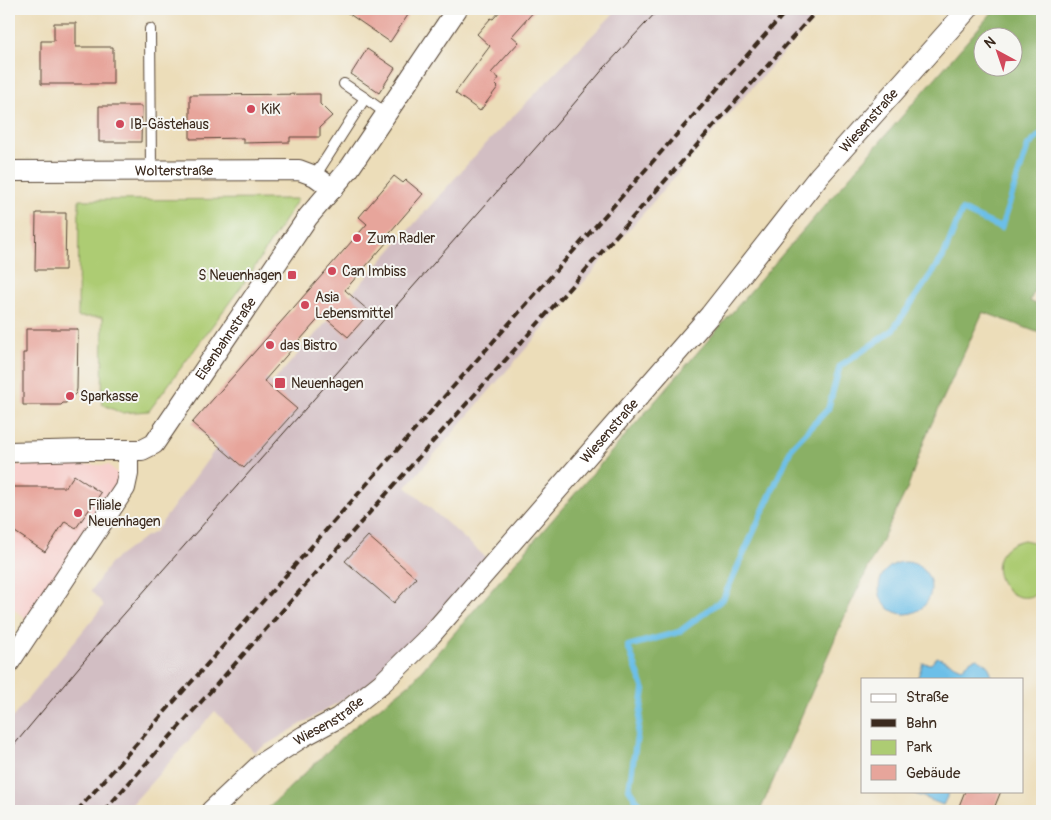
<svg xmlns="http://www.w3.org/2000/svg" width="1051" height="820" viewBox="0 0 1051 820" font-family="Pangolin,sans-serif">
<rect width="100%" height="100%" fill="#f6f6f2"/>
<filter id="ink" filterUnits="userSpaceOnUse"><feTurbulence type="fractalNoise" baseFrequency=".02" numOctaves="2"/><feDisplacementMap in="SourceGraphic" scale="10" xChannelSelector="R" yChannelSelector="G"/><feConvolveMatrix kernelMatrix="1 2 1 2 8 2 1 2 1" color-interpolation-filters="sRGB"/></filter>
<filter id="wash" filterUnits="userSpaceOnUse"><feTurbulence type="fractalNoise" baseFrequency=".0096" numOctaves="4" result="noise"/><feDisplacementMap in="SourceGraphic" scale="20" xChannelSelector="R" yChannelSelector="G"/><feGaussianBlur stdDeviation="1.12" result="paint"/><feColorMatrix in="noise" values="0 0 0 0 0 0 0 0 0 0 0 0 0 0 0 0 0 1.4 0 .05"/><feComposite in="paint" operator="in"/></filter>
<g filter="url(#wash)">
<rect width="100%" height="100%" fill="#ecddb9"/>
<polygon fill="#f7d0cd" points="9,465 109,465 117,473 119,481 31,622 9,606"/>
<polygon fill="#d2bec3" points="618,9 824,9 757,82 406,487 489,560 430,624 366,686 254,752 215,711 126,811 9,811 9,722 104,605 91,591 111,562 143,538 155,532 217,447 192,423 248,361 272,383 481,149"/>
<g fill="#adcc73" stroke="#747b48">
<polygon points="298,199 249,276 149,411 121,413 102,404 103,317 78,317 79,200"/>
<path d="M1024,540l9,2 9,5v44c-36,27 -70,-40 -18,-51z"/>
</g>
<path fill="#8ab065" stroke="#626d42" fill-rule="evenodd" d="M995,9h47v264l-12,28 12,6v27l-59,-22 -57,124 -19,53 -60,122 -87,200h-495l83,-79 63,-49zM984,38h30v30h-30z"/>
<g fill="#6cbfe8" stroke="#547483">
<circle cx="905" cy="588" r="26"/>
<path d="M937,657l25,11 9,-8 6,-2c8,5 15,9 14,20l-74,1 6,-16 8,1z"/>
<polygon points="908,791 950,791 943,805"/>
</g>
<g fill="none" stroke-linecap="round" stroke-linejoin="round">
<polyline stroke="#6cbfe8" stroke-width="6" points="633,811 644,811 629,789 644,690 628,646 679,632 723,599 792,447 828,409 840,366 892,331 943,257 962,210 1001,228 1028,146 1042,133"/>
</g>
<g id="blocks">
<g fill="#e7a59b">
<polygon points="342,9 412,9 390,42"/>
<polygon points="502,9 536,9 512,36 519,42 491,73 499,78 495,84 498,87 480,111 455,93 490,46 477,34 491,18 493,19"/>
<polygon points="54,23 76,23 76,47 113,47 113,84 41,84 41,41 54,41"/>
<polygon points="367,49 395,68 379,93 351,74"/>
<polygon points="320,94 320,104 332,116 320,127 320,137 290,137 290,142 243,143 243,138 190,139 190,95"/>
<polygon points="99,106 142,106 141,142 99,142"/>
<polygon points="394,176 403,183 406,180 423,194 384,239 387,242 345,290 370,312 348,337 322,315 264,381 297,409 244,468 192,423 367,224 359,217"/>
<polygon points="36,213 66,213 65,270 35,270"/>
<polygon points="26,329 78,329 77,389 76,393 66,403 63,403 61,405 23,405 23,353 26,353"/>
<polygon points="74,475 101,493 76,528 65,521 45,552 9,528 9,510 12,487 66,487"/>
<polygon points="368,536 416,578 394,603 345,561"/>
<polygon points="965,791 1001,791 993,811 957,811"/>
</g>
</g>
</g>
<g filter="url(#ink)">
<use href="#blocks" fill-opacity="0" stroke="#564535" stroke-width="1"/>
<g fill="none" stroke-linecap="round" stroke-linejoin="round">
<g stroke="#564535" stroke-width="12">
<g id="service">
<polyline points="150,29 151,170"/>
<polyline points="365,98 387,114"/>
<polyline points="315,176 365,98 344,84"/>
</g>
</g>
<g stroke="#564535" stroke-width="22">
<g id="minor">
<path id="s1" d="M9,171l290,-1 16,6 18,13"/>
<path id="s2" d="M9,452l79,-2h54l12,-6 154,-227 41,-48 108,-160"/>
<polyline points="9,663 125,488 128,474 128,451"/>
<path id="s3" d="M211,811l51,-48 42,-27 34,-18 44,-35 49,-48 279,-320 109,-139 149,-167"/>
</g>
</g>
<use href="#service" stroke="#fff" stroke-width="10"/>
<use href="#minor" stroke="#fff" stroke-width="20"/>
<polyline stroke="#3b2a1e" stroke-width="1" points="9,751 109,631 555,126 605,67 659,9"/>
<g stroke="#3b2a1e" stroke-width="4" stroke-dasharray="8 4" stroke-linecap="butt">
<polyline points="77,811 788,9"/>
<polyline points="104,811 818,9"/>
</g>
</g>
</g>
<g fill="#d1495b" stroke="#f6f6f2" stroke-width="2">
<circle cx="251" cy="109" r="5"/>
<circle cx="120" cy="124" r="5"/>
<circle cx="357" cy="238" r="5"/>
<circle cx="332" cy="271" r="5"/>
<rect x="287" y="270" width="10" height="10" rx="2.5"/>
<circle cx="305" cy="305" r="5"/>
<circle cx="270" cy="345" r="5"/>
<rect x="274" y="377" width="12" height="12" rx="2.5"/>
<circle cx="70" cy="396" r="5"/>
<circle cx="78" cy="513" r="5"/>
</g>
<g text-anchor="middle" stroke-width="4" stroke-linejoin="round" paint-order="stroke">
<g font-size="14" fill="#3b2a1e" stroke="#f6f6f2" text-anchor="start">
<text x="261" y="114">KiK</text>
<text x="130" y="129">IB-Gästehaus</text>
<text x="367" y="243">Zum Radler</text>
<text x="342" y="276">Can Imbiss</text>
<text x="282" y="280" text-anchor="end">S Neuenhagen</text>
<text x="315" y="302">Asia<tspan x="315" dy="16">Lebensmittel</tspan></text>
<text x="280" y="350">das Bistro</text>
<text x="291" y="388">Neuenhagen</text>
<text x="80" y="401">Sparkasse</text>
<text x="88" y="510">Filiale<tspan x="88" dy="16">Neuenhagen</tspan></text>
</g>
<g font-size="14" fill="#3b2a1e" stroke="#f6f6f2">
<text dy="5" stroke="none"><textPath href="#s3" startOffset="959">Wiesenstraße</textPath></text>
<text dy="5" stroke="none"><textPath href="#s1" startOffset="165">Wolterstraße</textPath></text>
<text dy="5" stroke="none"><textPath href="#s2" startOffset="274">Eisenbahnstraße</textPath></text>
<text dy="5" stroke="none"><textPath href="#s3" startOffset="554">Wiesenstraße</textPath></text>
<text dy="5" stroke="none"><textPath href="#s3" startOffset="149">Wiesenstraße</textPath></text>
</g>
</g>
<rect width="1051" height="820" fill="none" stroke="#f6f6f2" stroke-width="30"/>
<rect x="861" y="678" width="162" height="115" fill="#f6f6f2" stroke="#aba49d"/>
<rect x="871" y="694" width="25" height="8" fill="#ffffff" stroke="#aba49d"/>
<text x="906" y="702" font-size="15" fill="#3b2a1e">Straße</text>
<rect x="871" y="719" width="25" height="8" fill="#3b2a1e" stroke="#aba49d"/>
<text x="906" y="728" font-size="15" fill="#3b2a1e">Bahn</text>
<rect x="871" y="740" width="25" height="15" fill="#adcc73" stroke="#aba49d"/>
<text x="906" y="752" font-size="15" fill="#3b2a1e">Park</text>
<rect x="871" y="765" width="25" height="15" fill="#e7a59b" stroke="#aba49d"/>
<text x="906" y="778" font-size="15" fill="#3b2a1e">Gebäude</text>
<g transform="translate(998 52) rotate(320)"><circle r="24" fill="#f6f6f2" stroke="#aba49d"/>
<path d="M0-4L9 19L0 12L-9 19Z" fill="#d1495b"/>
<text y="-8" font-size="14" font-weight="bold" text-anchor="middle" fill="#3b2a1e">N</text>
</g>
</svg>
